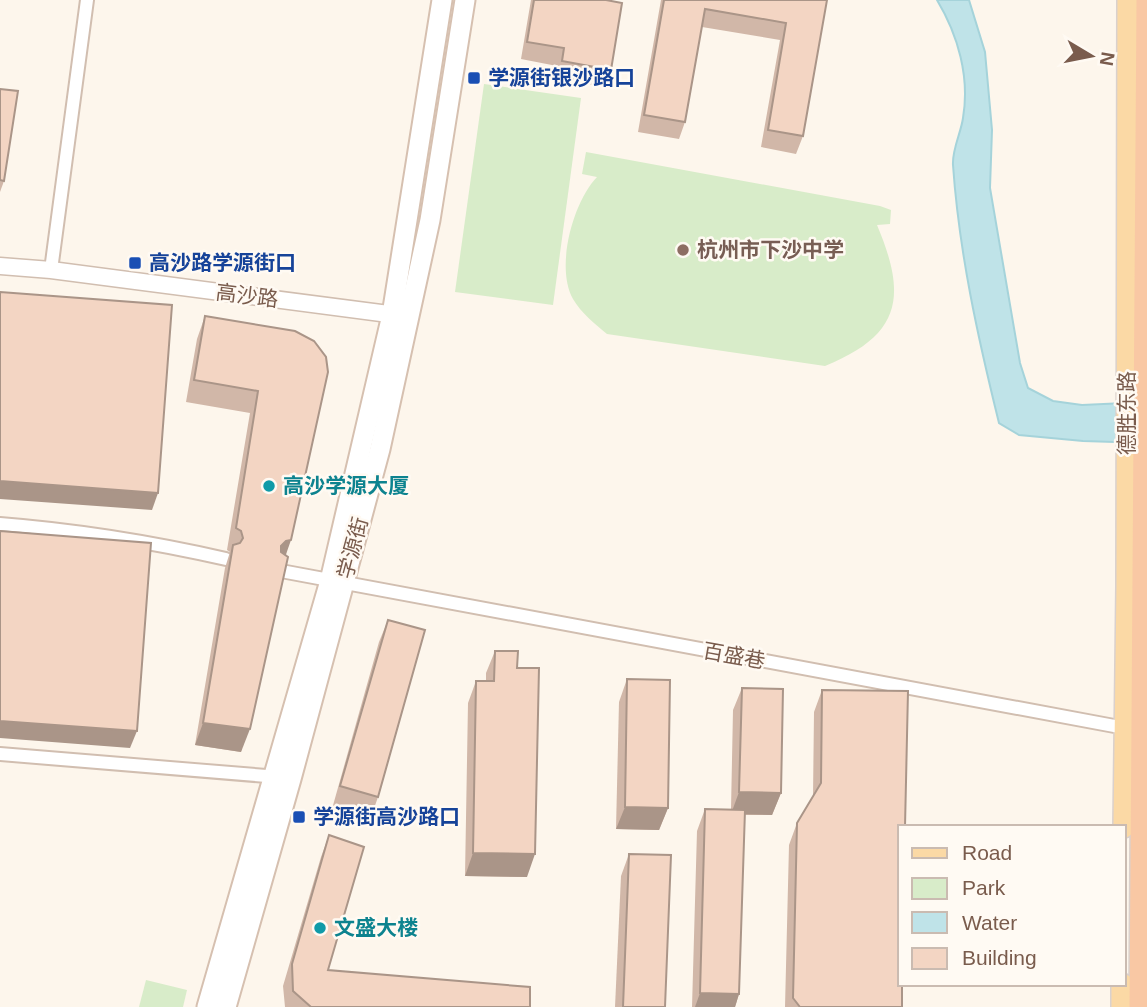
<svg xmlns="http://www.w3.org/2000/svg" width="1147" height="1007" viewBox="0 0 1147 1007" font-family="Helvetica,'Noto Sans SC',sans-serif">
<rect width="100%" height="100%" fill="#fdf6ec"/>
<g fill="#d8ecc9">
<polygon points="484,84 581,98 553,305 455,292"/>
<path d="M586,152l294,54 11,4 -1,14 -13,1c30,71 25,110 -52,141l-218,-32c-12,-10 -26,-21 -34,-35 -18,-32 0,-97 24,-122l-15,-3z"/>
<polygon points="146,980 187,990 183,1007 139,1007"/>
</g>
<path fill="#bfe3e8" stroke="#a5d3da" stroke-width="2" d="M937,0h32l16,52 7,78 -2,58 30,175 8,25 25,13 29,4 65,-3v41l-64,-2 -64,-6 -20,-12c-21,-85 -40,-171 -46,-258 -1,-16 8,-32 10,-47 7,-41 -5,-83 -26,-118z"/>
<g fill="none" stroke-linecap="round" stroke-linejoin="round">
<g stroke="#d1beb0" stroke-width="16">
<g id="minor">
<polyline points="51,270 87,0"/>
<path d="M0,524c76,6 151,18 226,35"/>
<polyline points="281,571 1125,728"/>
<polyline points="0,754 279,777"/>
</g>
</g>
<g stroke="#d1beb0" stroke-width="19">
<polyline id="tertiary" points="0,266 51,270 404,316"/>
</g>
<g stroke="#d6c0b0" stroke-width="23">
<g id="secondary">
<polyline points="207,1007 330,581 392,315 442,0"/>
<polyline points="226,1007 291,779 380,449 430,220 465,0"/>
</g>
</g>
<g stroke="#dad1cd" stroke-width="24">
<g id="primary">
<polyline points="1124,827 1127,586 1128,0"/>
<polyline points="1122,1007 1122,984"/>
</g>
</g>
<g stroke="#dad1cd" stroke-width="24">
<polyline id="trunk" points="1140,1007 1147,0"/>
</g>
<use href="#minor" stroke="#fff" stroke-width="12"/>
<use href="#tertiary" stroke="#fff" stroke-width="16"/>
<use href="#secondary" stroke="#fff" stroke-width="19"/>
<use href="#primary" stroke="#fbd9a5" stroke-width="21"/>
<use href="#trunk" stroke="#f9c8a4" stroke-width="21"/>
</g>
<g fill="#d1b7a8">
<polygon points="531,0 606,0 611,70 605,87 555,78 557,66 521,59"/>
<polygon points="661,0 827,0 803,136 796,154 761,147 780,40 702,27 685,122 679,139 638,132"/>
<polygon points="0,89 4,181 0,192"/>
<polygon points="205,316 295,331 286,556 241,752 195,745 225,568 230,552 227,550 250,413 186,402 197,339"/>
<polygon points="388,620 378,797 370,820 332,809 379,642"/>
<polygon points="495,651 517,668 527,877 465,876 468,703 476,681 486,681 486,673"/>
<polygon points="627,679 668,808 659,830 616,829 619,702"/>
<polygon points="742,688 781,793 772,815 744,815 739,994 735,1007 692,1007 697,831 705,809 731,810 733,710"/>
<polygon points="822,690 902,1007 785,1007 789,845 797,823 813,797 814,712"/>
<polygon points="329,835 328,970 530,1007 285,1007 283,986 321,857"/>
<polygon points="629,854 665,1007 615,1007 621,876"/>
</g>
<g fill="#aa9588">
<polygon points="0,481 158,493 152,510 0,499"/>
<polygon points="291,540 283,563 281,546 286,541"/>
<polygon points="0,721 137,731 130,748 0,738"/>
<polygon points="203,723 250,729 241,752 195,745"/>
<polygon points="739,792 781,793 772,815 731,814"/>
<polygon points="625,807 668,808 659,830 616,829"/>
<polygon points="473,853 535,854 527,877 465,876"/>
<polygon points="700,993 739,994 735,1007 695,1007"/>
</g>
<g fill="#f3d5c3" stroke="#aa9588" stroke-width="2">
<polygon points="534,0 606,0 622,3 611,70 562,61 564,48 527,42"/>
<polygon points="664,0 827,0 803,136 768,130 786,23 705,9 685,122 644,115"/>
<polygon points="0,89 18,91 4,181 0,180"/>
<polygon points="0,292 172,305 158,493 0,481"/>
<polygon points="205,316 295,331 314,341 326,357 328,372 291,540 286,541 281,546 281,552 288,557 250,729 203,723 233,545 240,543 243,538 241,531 236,528 258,391 194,380"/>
<polygon points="0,531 151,543 137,731 0,721"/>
<polygon points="388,620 425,630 378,797 340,786"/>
<polygon points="495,651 518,651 517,668 539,668 535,854 473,853 476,681 494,681"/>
<polygon points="627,679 670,680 668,808 625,807"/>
<polygon points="742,688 783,689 781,793 739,792"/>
<polygon points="822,690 908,691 905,827 900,827 900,984 902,984 902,1007 800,1007 793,998 797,823 821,783"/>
<polygon points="705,809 745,810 739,994 700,993"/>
<polygon points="329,835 364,847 328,970 530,987 530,1007 311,1007 293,991 292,964"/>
<polygon points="629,854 671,855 665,1007 623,1007"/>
</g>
<g fill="#1a4fb4" stroke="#fffaf3" stroke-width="2.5">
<rect x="467" y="71" width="14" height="14" rx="3.5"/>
<rect x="128" y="256" width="14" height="14" rx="3.5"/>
<rect x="292" y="810" width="14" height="14" rx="3.5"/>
</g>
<circle fill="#8d6e63" stroke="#fffaf3" stroke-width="2.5" cx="683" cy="250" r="7"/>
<g fill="#0f9aa8" stroke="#fffaf3" stroke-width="2.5">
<circle cx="269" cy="486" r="7"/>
<circle cx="320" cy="928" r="7"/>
</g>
<g text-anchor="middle" stroke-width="5" stroke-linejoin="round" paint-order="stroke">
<g font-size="21" font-weight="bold" fill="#164399" stroke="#fffaf3" text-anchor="start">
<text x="488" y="85">学源街银沙路口</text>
<text x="149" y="270">高沙路学源街口</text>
<text x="313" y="824">学源街高沙路口</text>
</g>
<g font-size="21" font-weight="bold" fill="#785e54" stroke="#fffaf3" text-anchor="start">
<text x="697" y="257">杭州市下沙中学</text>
</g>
<g font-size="21" fill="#7a5c4d" stroke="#fffaf3">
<text transform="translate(247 296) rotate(7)" y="7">高沙路</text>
<text transform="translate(1127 413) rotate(-90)" y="7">德胜东路</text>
<text transform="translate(353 548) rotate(-75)" y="7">学源街</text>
<text transform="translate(734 656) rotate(10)" y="7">百盛巷</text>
</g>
<g font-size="21" font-weight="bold" fill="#0d838f" stroke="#fffaf3" text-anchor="start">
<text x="283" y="493">高沙学源大厦</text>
<text x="334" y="935">文盛大楼</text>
</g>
</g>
<rect x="898" y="825" width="228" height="161" fill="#fffaf3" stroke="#cabbb1" stroke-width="2"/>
<rect x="912" y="848" width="35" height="10" fill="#fbd9a5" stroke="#cabbb1" stroke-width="2"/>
<text x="962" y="860" font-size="21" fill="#7a5c4d">Road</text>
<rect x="912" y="878" width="35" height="21" fill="#d8ecc9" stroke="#cabbb1" stroke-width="2"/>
<text x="962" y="895" font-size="21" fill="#7a5c4d">Park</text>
<rect x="912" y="912" width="35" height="21" fill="#bfe3e8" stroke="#cabbb1" stroke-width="2"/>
<text x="962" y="930" font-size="21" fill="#7a5c4d">Water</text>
<rect x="912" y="948" width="35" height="21" fill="#f3d5c3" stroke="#cabbb1" stroke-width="2"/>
<text x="962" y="965" font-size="21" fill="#7a5c4d">Building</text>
<g transform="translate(1091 56) rotate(100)" stroke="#fffaf3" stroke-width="5" paint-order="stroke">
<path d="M0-5L12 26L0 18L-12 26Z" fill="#7a5c4d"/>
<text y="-10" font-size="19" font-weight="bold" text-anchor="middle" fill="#7a5c4d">N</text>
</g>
</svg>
